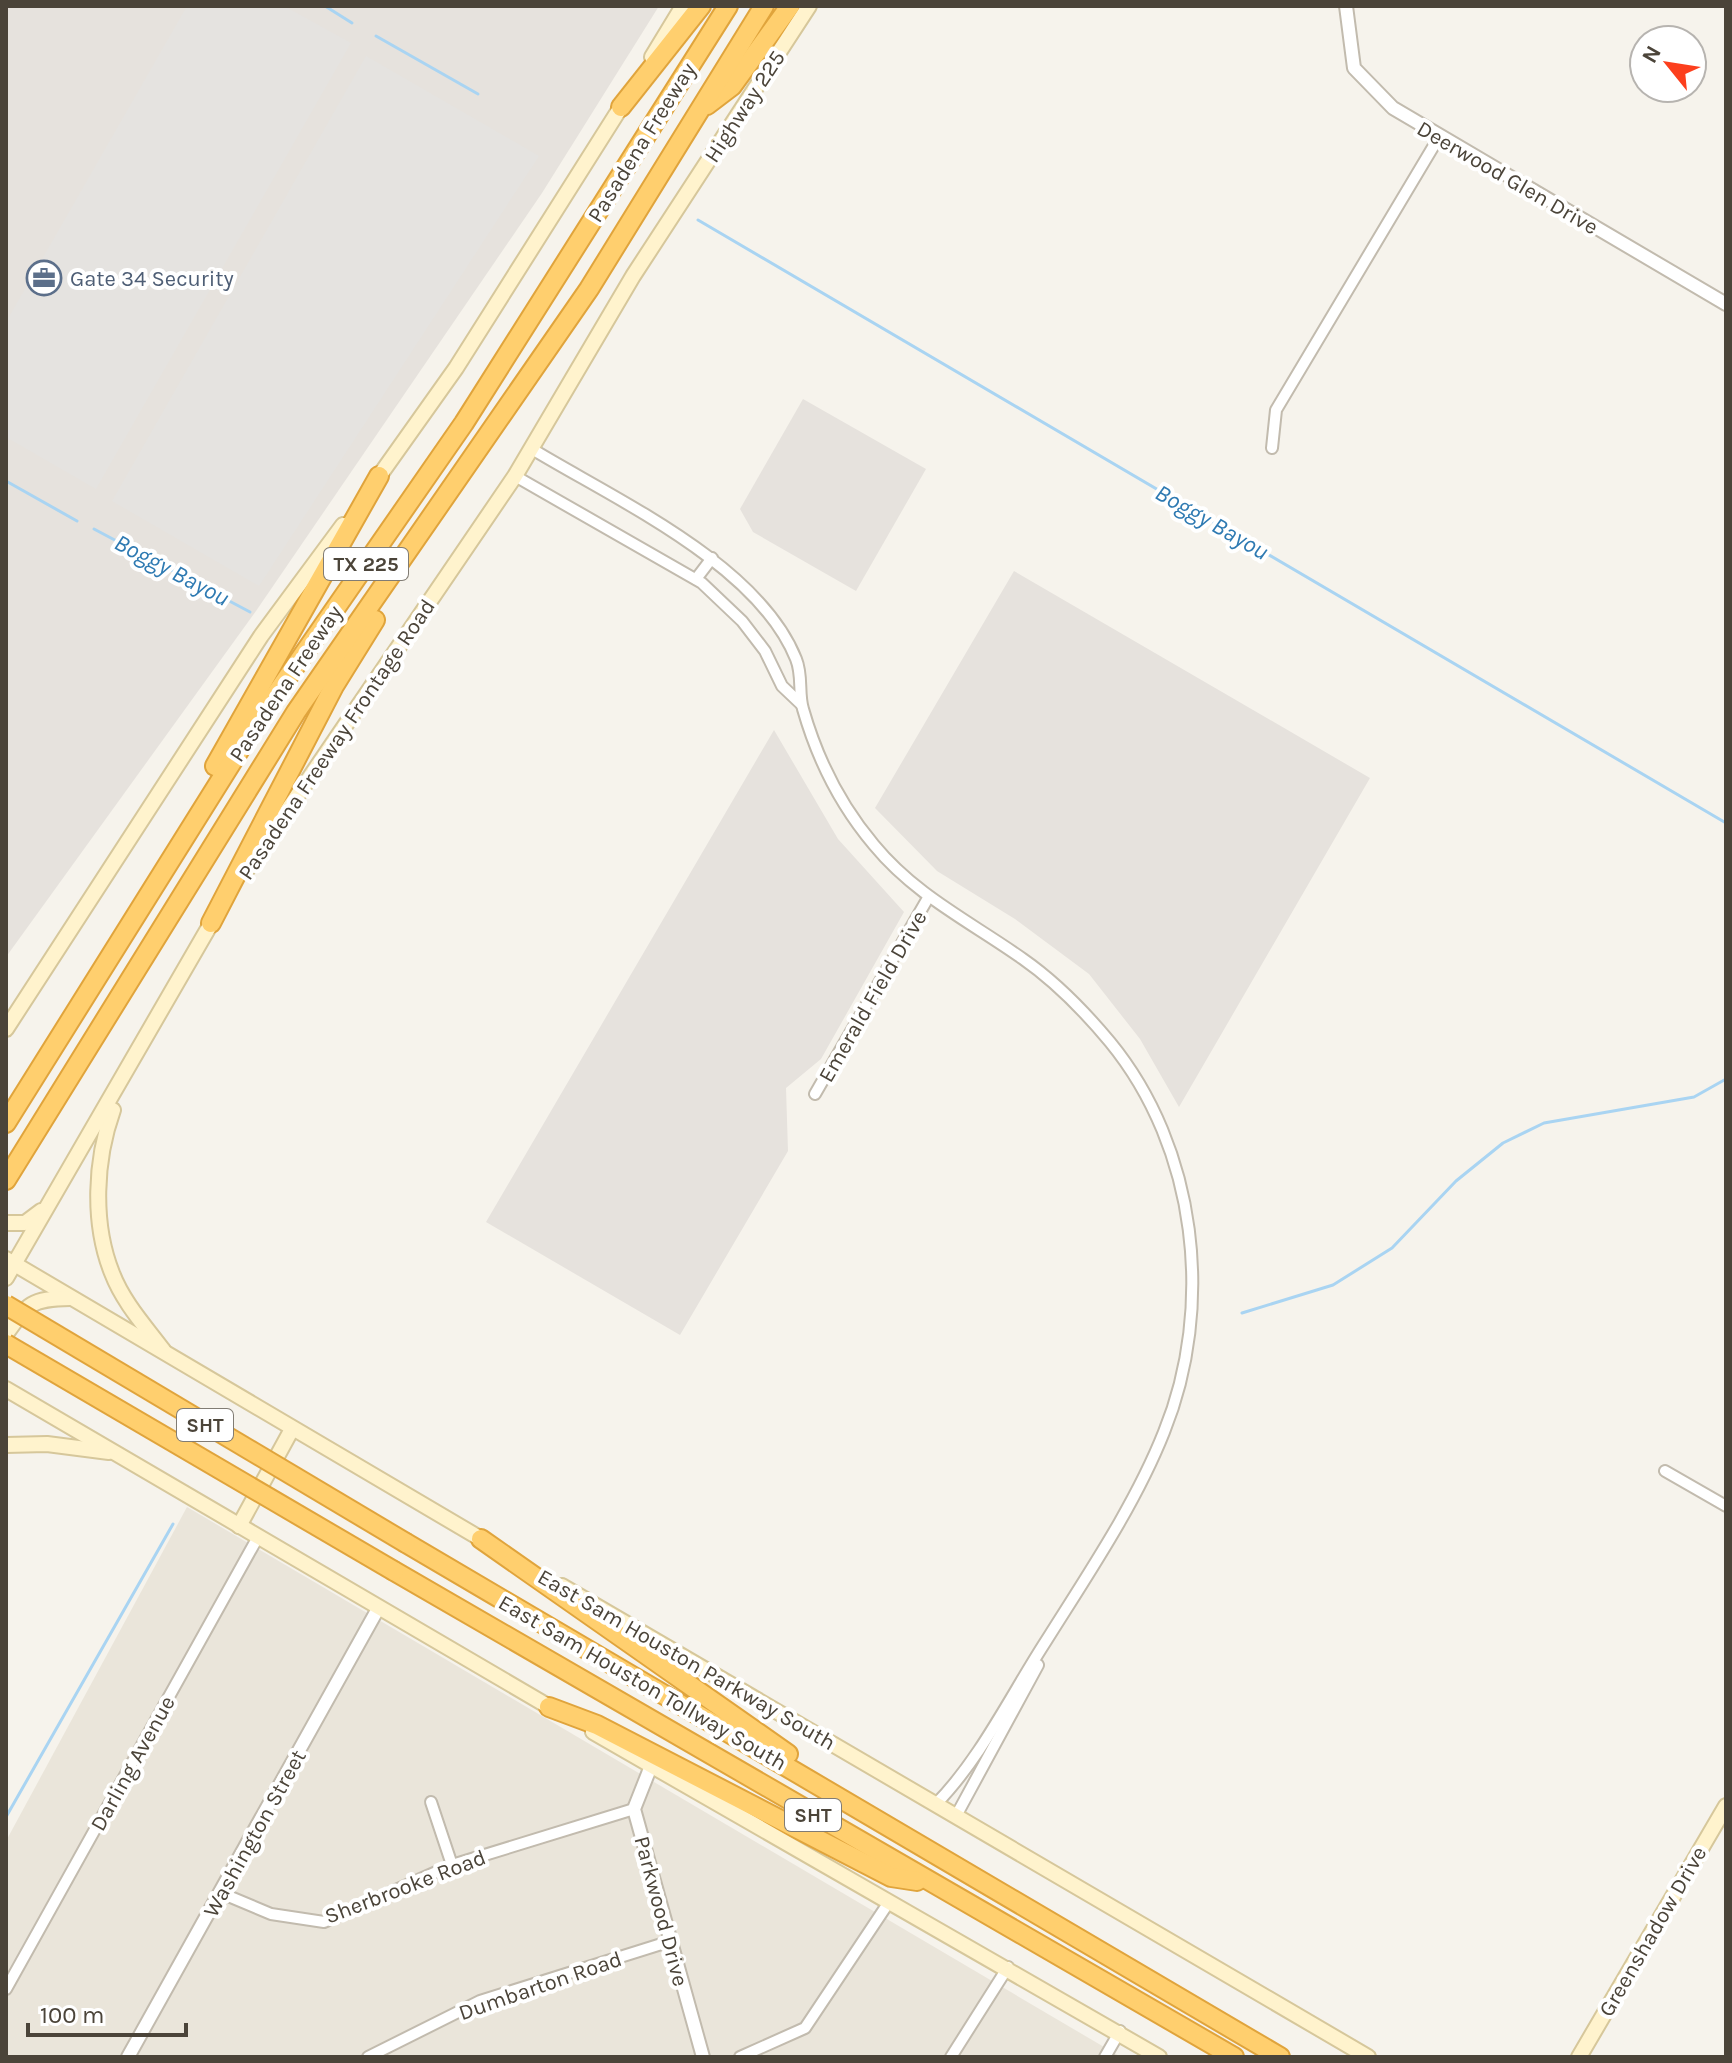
<svg xmlns="http://www.w3.org/2000/svg" width="1732" height="2063" viewBox="0 0 1732 2063" font-family="Karla,sans-serif">
<rect width="100%" height="100%" fill="#f6f3ec"/>
<polygon fill="#eae5da" points="187,1507 1121,2057 6,2057 6,1841"/>
<g fill="#e6e2dd">
<polygon points="6,6 659,6 542,193 256,611 6,957"/>
<polygon points="803,399 926,469 856,591 753,532 740,509"/>
<polygon points="1014,571 1370,778 1179,1107 1140,1039 1089,974 1015,919 937,871 875,808"/>
<polygon points="774,730 838,839 904,912 821,1059 786,1088 788,1151 680,1335 486,1222"/>
</g>
<g fill="#e5e3e0">
<polygon points="187,6 284,6 351,43 96,489 6,437 6,322"/>
<polygon points="366,56 539,156 259,586 112,501"/>
</g>
<g fill="none" stroke-linecap="round" stroke-linejoin="round">
<g stroke="#a9d4f2" stroke-width="3">
<polyline points="325,6 352,23"/>
<polyline points="376,36 478,94"/>
<polyline points="698,220 1726,823"/>
<polyline points="6,481 77,521"/>
<polyline points="94,529 250,612"/>
<polyline points="1242,1313 1333,1285 1392,1248 1456,1181 1503,1143 1544,1123 1694,1097 1726,1079"/>
<polyline points="6,1817 173,1524"/>
</g>
<g stroke="#c2bbae" stroke-width="14">
<g id="minor">
<polyline points="1272,448 1276,410 1439,137"/>
<path d="M532,449c84,51 226,115 264,210 7,17 2,34 7,50 14,49 38,97 71,136 42,51 97,77 149,114 33,23 62,53 87,83 87,106 105,264 54,390 -29,73 -76,142 -118,209 -35,54 -65,117 -110,163"/>
<polyline points="515,476 702,583 742,621 765,651 782,686 801,704"/>
<polyline points="696,579 712,558"/>
<polyline points="815,1094 928,898"/>
<polyline points="1665,1471 1726,1506"/>
<polyline points="431,1802 452,1865"/>
<polyline points="956,1816 1038,1665"/>
<polyline points="221,1893 271,1914 324,1922 452,1865 634,1809"/>
<polyline points="6,1989 258,1537"/>
<polyline points="368,2057 480,2001 671,1941"/>
<polyline points="740,2057 805,2028 889,1902"/>
<polyline points="951,2057 1008,1967"/>
<polyline points="1105,2057 1120,2031"/>
</g>
</g>
<g stroke="#c2bbae" stroke-width="16">
<g id="tertiary">
<polyline points="1346,6 1354,68 1393,108 1726,304"/>
<polyline points="651,1766 634,1809 703,2057"/>
<polyline points="128,2057 379,1607"/>
</g>
</g>
<g stroke="#d6c79b" stroke-width="18">
<g id="secondary">
<polyline points="652,57 683,6"/>
<polyline points="375,482 456,368 626,99"/>
<polyline points="246,871 515,476 633,276 809,6"/>
<polyline points="6,1029 261,636 343,525"/>
<path d="M113,1110c-18,50 -21,113 -1,163 11,29 33,53 51,77"/>
<polyline points="6,1223 25,1223 41,1211"/>
<polyline points="6,1259 488,1543"/>
<polyline points="6,1278 216,915"/>
<path d="M6,1334c22,-31 25,-35 64,-36"/>
<polyline points="6,1389 558,1712"/>
<polyline points="6,1445 47,1444 109,1452"/>
<polyline points="239,1526 292,1429"/>
<polyline points="562,1586 1368,2057"/>
<polyline points="593,1732 1159,2057"/>
<polyline points="1579,2057 1726,1806"/>
</g>
</g>
<g stroke="#e0a43c" stroke-width="22">
<g id="motorway">
<polyline points="707,105 732,86 790,6"/>
<polyline points="621,107 701,6"/>
<polyline points="215,766 379,476"/>
<polyline points="211,923 334,686 375,620"/>
<polyline points="6,1123 262,714 464,423 728,6"/>
<polyline points="6,1180 296,712 589,289 764,6"/>
<polyline points="481,1539 788,1754"/>
<polyline points="406,1543 1280,2057"/>
<polyline points="394,1571 1234,2057"/>
<polyline points="549,1707 597,1725 891,1877 917,1881"/>
</g>
</g>
<use href="#minor" stroke="#fff" stroke-width="10"/>
<use href="#tertiary" stroke="#fff" stroke-width="12"/>
<use href="#secondary" stroke="#fff3cd" stroke-width="14"/>
<use href="#motorway" stroke="#ffcf6e" stroke-width="18"/>
<g stroke="#e0a43c" stroke-width="22" stroke-linecap="butt">
<g id="motorway-bridge">
<polyline points="6,1305 406,1543"/>
<polyline points="6,1344 394,1571"/>
</g>
</g>
<use href="#motorway-bridge" stroke="#ffcf6e" stroke-width="18"/>
</g>
<defs>
<g id="office-ring" transform="scale(1.8)"><circle r="9.5" fill="#fff" stroke="#5c6f8a" stroke-width="1.5"/><path d="M-6-3h4V-5.5h4V-3h4V5H-6ZM-1-4.5V-3h2v-1.5ZM-6 0V1H6V0Z" fill="#5c6f8a"/></g>
</defs>
<g fill-rule="evenodd">
<use href="#office-ring" x="44" y="278"/>
</g>
<g text-anchor="middle" stroke-width="8" stroke-linejoin="round" paint-order="stroke">
<g fill="#fff" stroke="#817c74" stroke-width="2">
<rect x="324" y="548" width="84" height="32" rx="6"/>
<rect x="177" y="1409" width="56" height="32" rx="6"/>
<rect x="785" y="1799" width="56" height="32" rx="6"/>
</g>
<g font-size="20" font-weight="bold" fill="#4b4439">
<text x="366" y="571">TX 225</text>
<text x="205" y="1432">SHT</text>
<text x="813" y="1822">SHT</text>
</g>
<g font-size="22" fill="#4b4439" stroke="#fff">
<text transform="translate(744 106) rotate(-57)" y="8">Highway 225</text>
<text transform="translate(641 142) rotate(-58)" y="8">Pasadena Freeway</text>
<text transform="translate(1508 177) rotate(30)" y="8">Deerwood Glen Drive</text>
<text transform="translate(285 683) rotate(-56)" y="8">Pasadena Freeway</text>
<text transform="translate(336 739) rotate(-56)" y="8">Pasadena Freeway Frontage Road</text>
<text transform="translate(872 996) rotate(-60)" y="8">Emerald Field Drive</text>
<text transform="translate(687 1659) rotate(30)" y="8">East Sam Houston Parkway South</text>
<text transform="translate(643 1682) rotate(30)" y="8">East Sam Houston Tollway South</text>
<text transform="translate(132 1763) rotate(-61)" y="8">Darling Avenue</text>
<text transform="translate(254 1833) rotate(-61)" y="8">Washington Street</text>
<text transform="translate(405 1886) rotate(-21)" y="8">Sherbrooke Road</text>
<text transform="translate(662 1911) rotate(75)" y="8">Parkwood Drive</text>
<text transform="translate(1652 1931) rotate(-60)" y="8">Greenshadow Drive</text>
<text transform="translate(540 1985) rotate(-19)" y="8">Dumbarton Road</text>
</g>
<g font-size="22" fill="#4e5e75" stroke="#fff" text-anchor="start">
<text x="70" y="286">Gate 34 Security</text>
</g>
<g font-size="24" font-style="italic" fill="#2e7ab2" stroke="#fff">
<text transform="translate(1212 522) rotate(30)" y="8">Boggy Bayou</text>
<text transform="translate(172 570) rotate(28)" y="8">Boggy Bayou</text>
</g>
</g>
<rect width="1732" height="2063" fill="none" stroke="#4b4439" stroke-width="16"/>
<g transform="translate(1668 64) rotate(300)"><circle r="38" fill="#ffffff" stroke="#b7b4b0" stroke-width="2"/>
<path d="M0-6L14 30L0 20L-14 30Z" fill="#fc3f1d"/>
<text y="-12" font-size="22" font-weight="bold" text-anchor="middle" fill="#4b4439">N</text>
</g>
<path d="M28 2023v12h158v-12" fill="none" stroke="#4b4439" stroke-width="4"/>
<text x="40" y="2023" font-size="24" fill="#4b4439" stroke="#ffffff" stroke-width="6" paint-order="stroke">100 m</text>
</svg>
